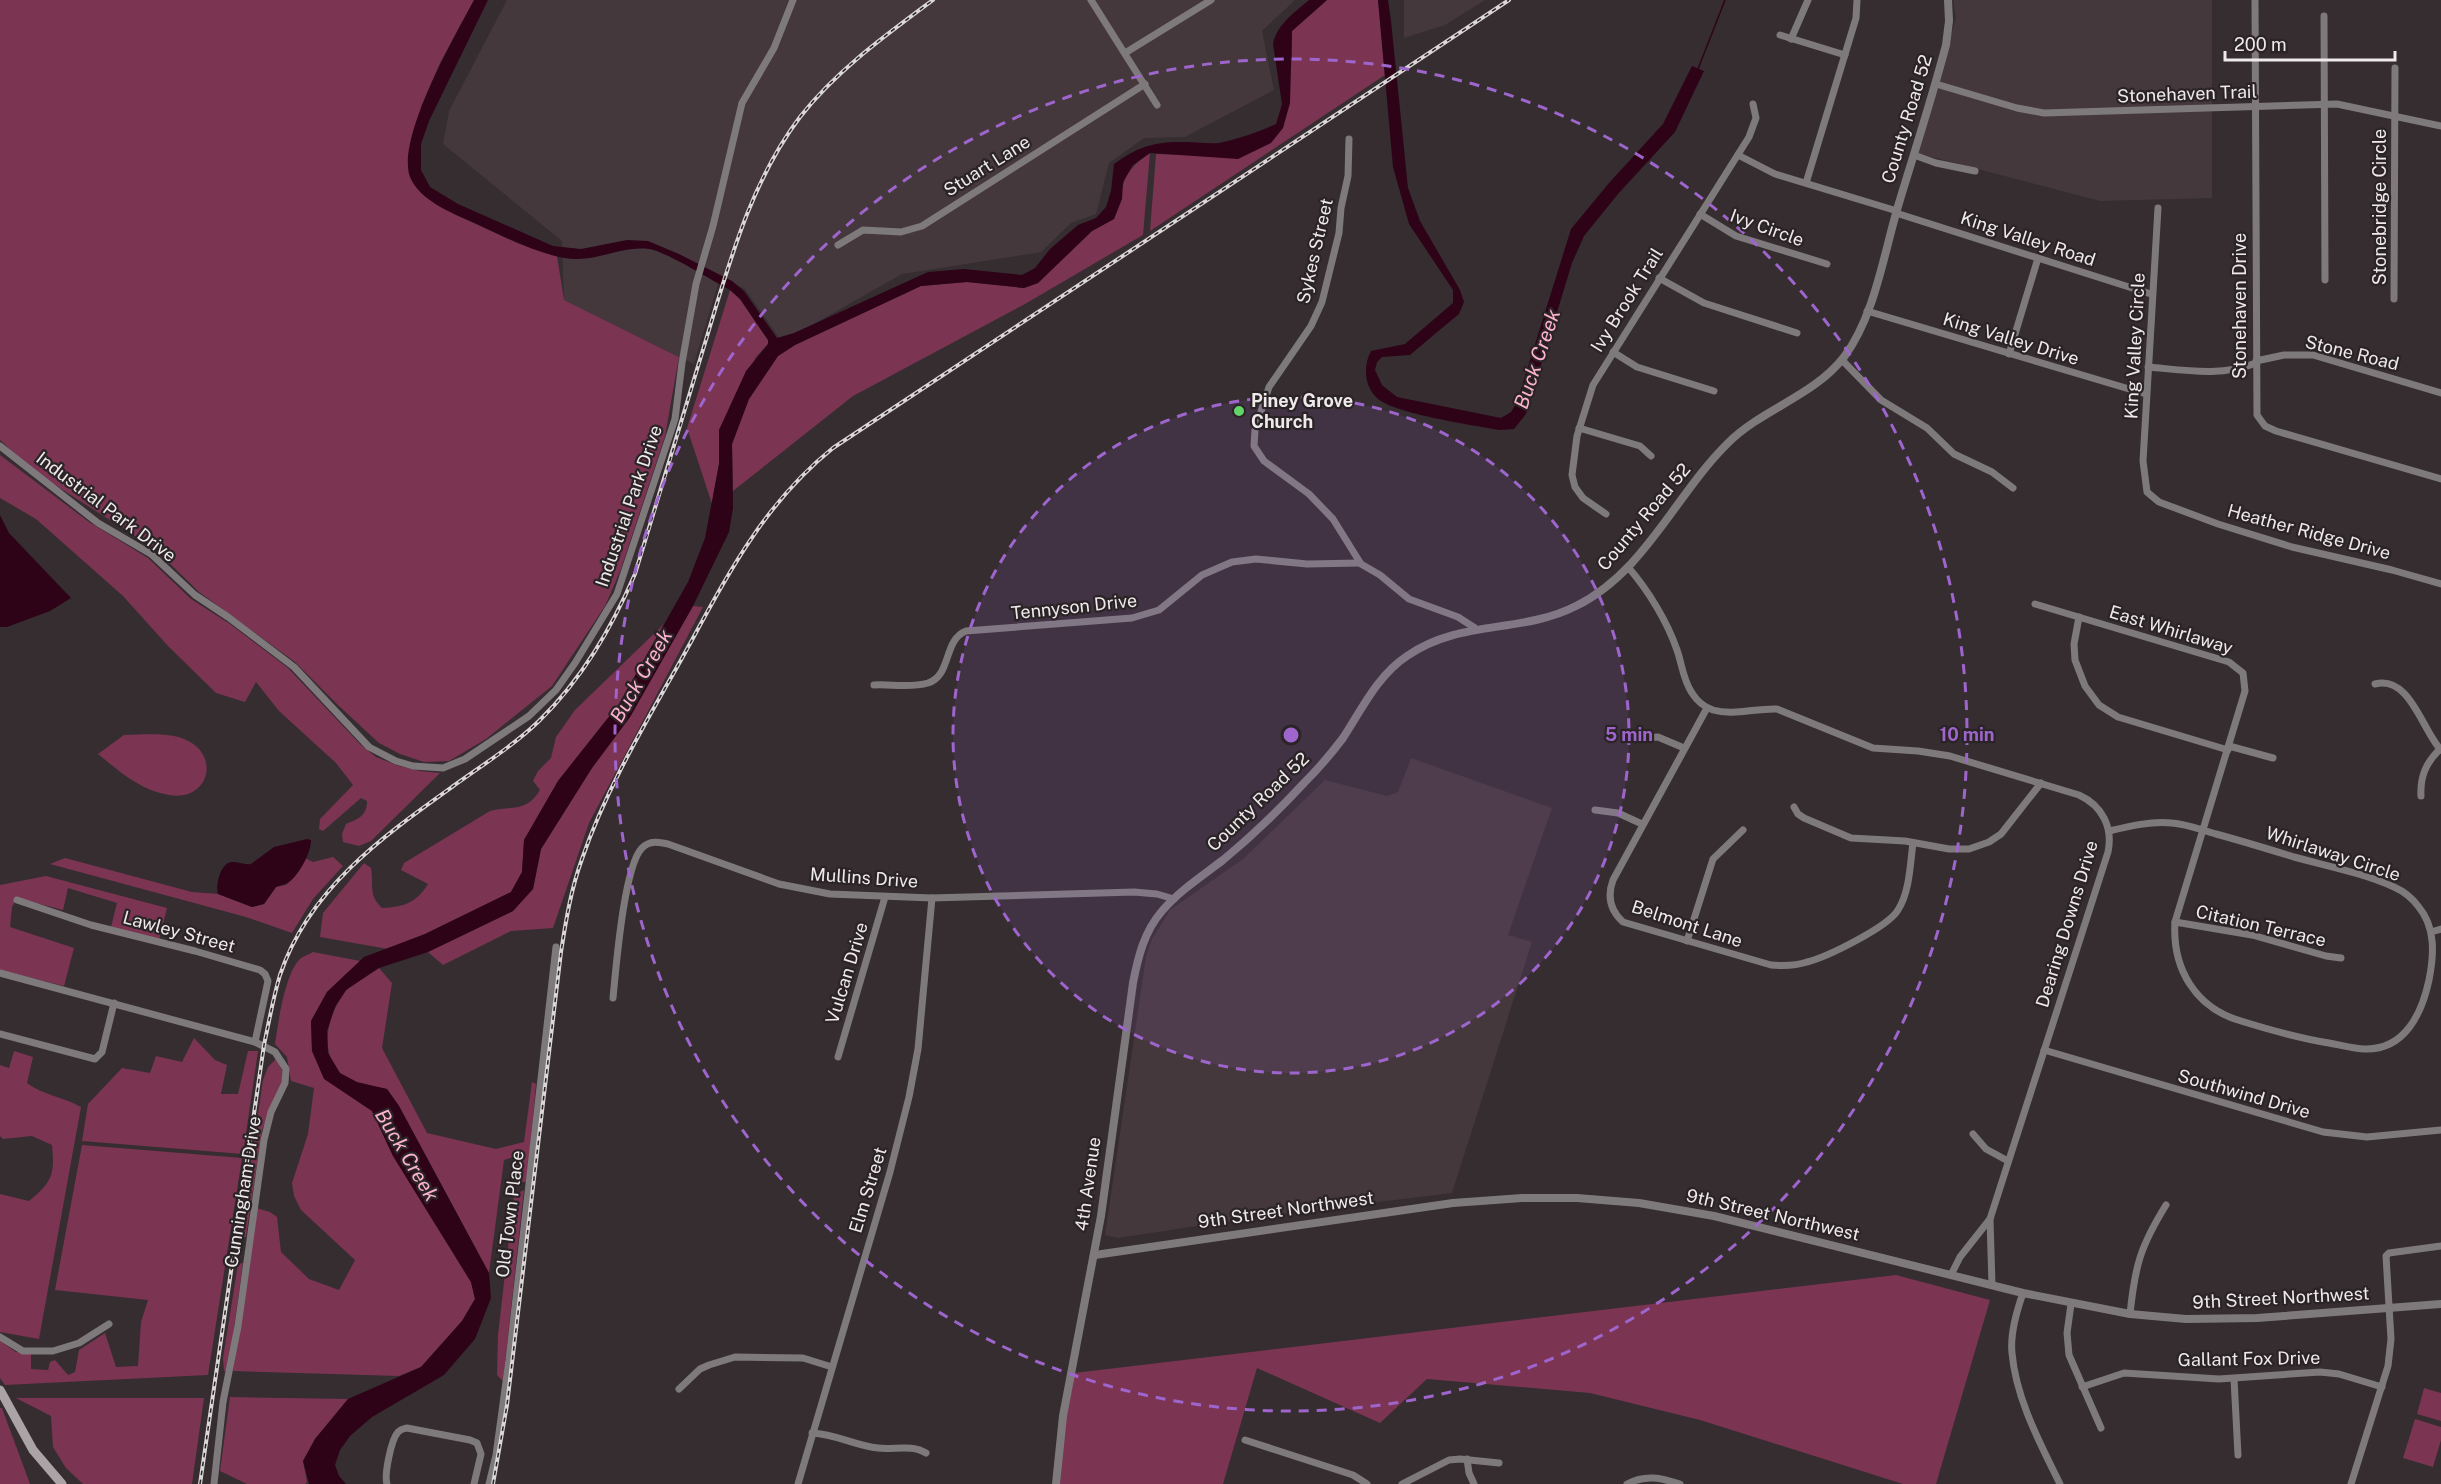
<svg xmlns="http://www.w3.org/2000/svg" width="2441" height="1484" viewBox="0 0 2441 1484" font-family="'Public Sans',sans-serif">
<rect width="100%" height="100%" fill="#352d30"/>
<g fill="#45383d">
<polygon points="507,0 1295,0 1262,31 1274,90 1185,137 1144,138 1109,163 1096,214 1071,223 1041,252 902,274 782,342 745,289 720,277 694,364 564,300 562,241 443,144 449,111"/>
<polygon points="1404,0 1485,0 1445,25 1404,38"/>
<polygon points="1953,0 2212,0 2212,198 2100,201 1917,153 1956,18"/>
<polygon points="1411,758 1552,808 1508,935 1532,942 1452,1193 1263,1216 1118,1238 1105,1235 1146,957 1152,939 1170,910 1243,859 1325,780 1387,796 1398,792"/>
</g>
<g fill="#7c3453">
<polygon points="0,0 474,0 440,63 421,107 410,176 454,214 517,243 557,256 564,300 679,357 665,436 621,569 605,606 552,686 486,739 449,761 424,762 400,754 379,743 339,706 295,662 199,592 154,548 33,471 0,440"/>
<polygon points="1327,0 1378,0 1385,75 1150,231 1156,154 1187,155 1283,128 1292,55 1292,31"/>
<path d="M1150,153l-7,82 -118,69 -172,92 -120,95 -1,-47 17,-45 29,-43 17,-11 126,-59 46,-4 57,6 14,-5 54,-52 22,-12c13,-34 2,-43 36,-66z"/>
<polygon points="730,290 740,299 768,340 768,344 756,357 719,430 719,464 712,504 687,428"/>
<path d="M0,455l89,67 59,36 43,41 39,25 58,44 72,76 16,13 23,9 21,5 20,2 -69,68 -12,5 -16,-4 -1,-8 4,-10c12,-5 21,-8 21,-23l-6,-3 -38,33 -4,-2 1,-10 33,-34 -17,-22 -57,-52 -23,-29 -11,20 -29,-9 -48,-47 -45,-50 -87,-77 -36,-21z"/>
<polygon points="693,606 703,607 589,823 553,928 511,931 443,965 428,952 513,911 533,889 541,849 592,768 630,717"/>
<path d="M664,624l-45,80 -61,77 -34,59 -2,32 -11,20 -86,42 -37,15 -68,-12 3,-24 41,-50 7,5c3,18 -3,26 11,40 22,-1 34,-5 46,-24l-27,-14 3,-7 86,-52c23,-6 36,2 50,-21l-7,-9 5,-10 13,-13 5,-21 19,-27z"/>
<path d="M124,735c19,0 42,-3 60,4 38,15 25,63 -15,56 -29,-5 -49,-23 -71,-41z"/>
<polygon points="333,857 343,866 313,899 292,933 246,917 50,864 65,858 192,892 218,894 252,907 264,904 276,887 286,885 292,879 305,858 313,862"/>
<polygon points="46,876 167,908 159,940 111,927 117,903 68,888 63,910 17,898 12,907 10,927 74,948 64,986 0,970 0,885"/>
<path d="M313,952l47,9 -33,31 -16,29 1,30 13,28 47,32 21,45 78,126 4,17 -13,22 -41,46 -22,9 -166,-5 23,-163 14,4 7,5 4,35 28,27 30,11 16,-30 -54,-50 -7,-14 -2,-13 16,-49 6,-46 -23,-7 -4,-24 -12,-13c3,-20 10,-73 26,-86 3,-2 9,-4 12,-6z"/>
<path d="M379,968l13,15 -10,65 45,85 69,16 28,-7 8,-60 4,2 -9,98h-10l-3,-25 -10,3 -15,113 -90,-167 -12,-17c-15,-3 -37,-5 -48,-17 -20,-23 -11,-58 6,-80 8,-10 23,-17 34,-24z"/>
<polygon points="194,1038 215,1060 227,1065 221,1094 238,1094 248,1051 258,1051 243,1154 82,1141 88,1104 122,1068 150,1073 156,1056 182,1062"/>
<path d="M14,1051l19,6 -6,26c14,11 36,14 54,24l-42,232 -39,-7v-138l29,7c23,-19 26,-26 23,-56l-20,-9 -29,3 -3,-3v-71l9,3z"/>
<polygon points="276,1059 282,1070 283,1081 262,1130 246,1237 240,1237 263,1080 268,1067"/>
<polygon points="82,1145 242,1158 208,1375 5,1385 0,1378 0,1341 16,1352 31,1353 31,1369 48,1370 50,1362 55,1360 68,1375 75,1372 79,1350 105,1333 116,1367 138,1366 141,1322 148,1300 55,1290"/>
<polygon points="524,1190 503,1381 497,1375 498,1335 514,1195"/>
<polygon points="243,1263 228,1371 224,1371 223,1358 238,1264"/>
<polygon points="1896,1275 1990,1300 1936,1484 1903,1484 1700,1420 1590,1393 1427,1379 1380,1423 1257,1368 1223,1484 1060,1484 1062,1443 1074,1373"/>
<polygon points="2424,1388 2441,1393 2441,1421 2417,1414"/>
<polygon points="230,1397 348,1399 315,1439 303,1461 307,1482 305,1484 247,1484 220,1471"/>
<polygon points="16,1398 204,1398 192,1484 83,1484 66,1468 53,1447 51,1416"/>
<polygon points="0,1408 2,1408 30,1484 0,1484"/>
<polygon points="2415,1419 2441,1427 2441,1440 2433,1467 2403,1458"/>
</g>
<g fill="#2e0318">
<path d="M474,0h14l-59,121 -8,23v26l9,17 28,17 95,42 28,3 46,-9 21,1 31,13 53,27 12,10 33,47 17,-5 134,-61 36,-3 58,6 13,-7 15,-19 28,-24 18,-7 10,-11 5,-16 3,-27c24,-18 42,-23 73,-22 10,0 22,2 32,1 19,-4 40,-11 57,-19l6,-20 -9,-60c4,-20 22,-32 36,-44h18l-35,31 -2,72 -7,25 -12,15 -33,16 -88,-6 -17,12 -10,17 -1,17 -8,20 -22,12 -54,52 -14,5 -57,-6 -46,4 -126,59 -17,11 -29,43 -17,45 1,64 -4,24 -36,74 -63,111 -38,51 -51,81 -8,40 -20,22 -85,41 -49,16 -33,22 -11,17 -8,24 1,22 12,20 17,9 30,7 12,17 90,167 2,25 -16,41 -31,36 -72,42 -22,19 -10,14 -5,15 4,11 7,8h-37l-6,-23 12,-22 33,-40 73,-32 41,-46 13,-22 -4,-17 -78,-126 -21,-45 -48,-32 -12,-28 -1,-30 16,-29 37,-35 61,-23 86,-42 11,-20 2,-32 34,-59 61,-77 69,-122 17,-44 14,-74v-34l27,-59 22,-27v-4l-28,-41 -10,-9c-17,-9 -65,-39 -81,-41 -25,-3 -47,10 -72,10 -30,0 -70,-21 -98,-34 -22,-10 -59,-23 -69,-48 -14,-39 45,-141 64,-177z"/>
<path d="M1378,0h10l3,21 17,167 12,33 40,69 4,12 -5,12 -23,19 -26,22 -28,2 -5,5 -2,8 7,15 15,12 104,21 10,-6 6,-10 54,-173 38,-46 54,-59 29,-58 12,5 -29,61 -57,62 -34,42 -12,27 -46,151 -12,15 -15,1c-26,-5 -105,-16 -122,-32 -13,-12 -14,-32 -6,-47l34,-7 48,-41v-13l-44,-66 -16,-57z"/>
<polygon points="0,515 9,533 71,598 50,611 7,627 0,627"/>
<path d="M307,839l4,1c0,13 -12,35 -22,42 -4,3 -8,3 -13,5l-12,17 -12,3 -34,-13c-3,-9 3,-32 14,-32 7,0 12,3 19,2l23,-17z"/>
</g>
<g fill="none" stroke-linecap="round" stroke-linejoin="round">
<polyline stroke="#2e0318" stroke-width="1.5" points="1698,69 1725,0"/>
<g stroke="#7e7a7c" stroke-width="7">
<polyline points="1091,0 1157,105"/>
<polyline points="2255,0 2257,415 2265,426 2276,431 2441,479"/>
<polyline points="2324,16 2325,280"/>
<polyline points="1780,35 1845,55"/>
<polyline points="1791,39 1808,0"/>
<polyline points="1125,53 1211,0"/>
<polyline points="1936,84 2017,108 2044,113 2337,104 2441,126"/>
<polyline points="1349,139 1348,176 1341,208 1339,233 1322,302 1311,326 1269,387 1255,430 1254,446 1264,461 1309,494 1333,519 1361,564 1380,575 1409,599 1458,617 1475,628"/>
<polyline points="1738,155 1775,174 1897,211"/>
<polyline points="1914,155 1936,163 1975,171"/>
<polyline points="1806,183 1856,18 1857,0"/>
<polyline points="2158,208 2143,461 2147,492 2159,502 2218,524 2292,547 2392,570 2441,584"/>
<polyline points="1896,213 2151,294"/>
<polyline points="1700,214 1736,236 1827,264"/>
<polyline points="838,245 863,230 901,232 922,226 1145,84"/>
<polyline points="1659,278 1704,303 1797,333"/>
<polyline points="2394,299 2395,68"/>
<polyline points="1867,311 2146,394"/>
<polyline points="1613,352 1637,367 1714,391"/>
<polyline points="2009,354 2038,258"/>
<polyline points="1842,360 1881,400 1927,428 1954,454 1992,472 2013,488"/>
<polyline points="2256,361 2284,355 2313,355 2441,393"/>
<path d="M2148,367c36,3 73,10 108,-4"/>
<polyline points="1579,428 1640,446 1651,456"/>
<polyline points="0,446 98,523 151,554 195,595 228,617 294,667 369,747 396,761 413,766 443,768 465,759 529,716 556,690 575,663 617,594 675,419 682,363 696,284 713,226 742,103 774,48 793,0"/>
<polyline points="1606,514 1583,498 1575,487 1572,475 1577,436 1593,385 1749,137 1756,118 1753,104"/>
<path d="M1628,567c20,23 39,54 49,83 5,14 6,30 15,43 5,8 12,14 21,17 20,6 43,-2 64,-1l96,39 45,3 32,5 129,39c24,11 34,33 29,57l-118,367 -30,38 -9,18"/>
<path d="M2035,604l194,58 14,11 2,18 -70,231c-3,46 20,86 66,99 29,9 58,17 88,22 12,2 24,6 36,6 40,1 57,-36 64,-69 5,-25 7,-53 -11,-74 -6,-8 -15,-15 -24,-19 -31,-14 -67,-21 -100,-30 -26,-8 -52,-16 -78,-23 -15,-4 -29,-10 -44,-11 -21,-2 -42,3 -63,8"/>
<polyline points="2079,617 2074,644 2075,660 2085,686 2099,705 2118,717 2228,750"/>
<path d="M2375,684c35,-9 47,46 66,66"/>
<path d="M874,685c17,-1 37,3 54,-2 24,-8 15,-43 38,-52l166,-13 27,-8 43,-35 30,-13 24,-3 51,5 53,-1"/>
<path d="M1707,708l-94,172c-6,16 -3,30 10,42l148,43c12,1 24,1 36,-3 20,-5 81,-35 91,-52 12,-19 12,-46 15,-67"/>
<polyline points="1631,739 1658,737 1684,748"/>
<polyline points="2229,746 2273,758"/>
<path d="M2421,796c-1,-20 5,-33 19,-47"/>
<polyline points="1794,807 1798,814 1804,818 1851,838 1905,841 1949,849 1969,849 1989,842 2001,834 2041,783"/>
<polyline points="1595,810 1618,813 1642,824"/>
<polyline points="17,900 91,925 195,951 260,970 265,974 268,981 255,1042"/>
<polyline points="2175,922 2252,935 2326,956 2341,958"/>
<polyline points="2431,932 2441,929"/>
<polyline points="1687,941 1713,859 1743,830"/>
<polyline points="0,973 255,1042 275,1052 286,1069 285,1083 271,1112 264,1140 238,1326 223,1402 214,1484"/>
<path d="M613,998c3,-30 11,-132 29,-150 8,-8 17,-6 26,-4l111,40 51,10 102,4 202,-6 23,2 17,5"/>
<polyline points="0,1034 95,1059 102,1052 114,1003"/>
<polyline points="2044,1050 2323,1132 2367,1137 2441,1130"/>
<polyline points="838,1057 885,897"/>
<polyline points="1973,1134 1986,1149 2008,1161"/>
<polyline points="1990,1219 1992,1285"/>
<path d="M2023,1293c-6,17 -13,41 -11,60 4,46 28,90 48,131"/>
<polyline points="2071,1304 2067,1333 2069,1355 2101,1428"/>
<path d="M2130,1314c5,-48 10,-67 36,-109"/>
<polyline points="0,1337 23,1351 53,1351 79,1343 109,1324"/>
<polyline points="2234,1379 2238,1455"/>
<polyline points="2082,1387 2124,1373 2219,1379 2320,1372 2339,1374 2382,1387"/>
<polyline points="679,1389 700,1369 709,1365 735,1357 803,1358 832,1367"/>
<path d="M812,1433c24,1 44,13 66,15 16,2 34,-4 48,5"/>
<polyline points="1245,1440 1353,1475 1367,1484"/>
<polyline points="1467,1459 1469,1473 1474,1484"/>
<path d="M387,1484c-3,-9 4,-44 11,-52 3,-3 5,-3 9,-4l63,12 7,3 4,11 -7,30"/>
<polyline points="489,1484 496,1455 509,1360 556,947"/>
<polyline points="798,1484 890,1172 909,1097 918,1049 932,898"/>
<polyline points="1402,1484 1449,1460 1460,1459 1499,1463"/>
<path d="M1627,1484c19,-10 34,-6 53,0"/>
<polyline points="2351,1484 2388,1366 2391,1339 2386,1256 2389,1253 2441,1246"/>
</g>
<g stroke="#7e7a7c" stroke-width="8">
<polyline points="1095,1255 1453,1203 1522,1198 1577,1198 1639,1203 1714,1216 2023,1293 2130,1314 2186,1319 2257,1318 2441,1304"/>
<path d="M1056,1484l7,-68 38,-200 32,-233c5,-26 11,-51 29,-72 17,-20 40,-35 61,-51 28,-23 56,-50 81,-77 14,-14 27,-29 39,-45 19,-29 34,-62 64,-82 53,-37 114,-22 169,-50 69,-34 99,-111 152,-163 34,-34 86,-47 116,-86 31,-41 40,-105 55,-154 16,-53 33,-105 47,-158l3,-24 -1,-21"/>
</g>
<polyline stroke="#aba4a6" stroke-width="9" points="0,1390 33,1450 62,1484"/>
<g stroke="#dbd6d7" stroke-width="4">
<g id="rail">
<path d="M200,1484l64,-439c5,-23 9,-47 16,-70 29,-86 102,-138 172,-188 29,-21 61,-41 87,-66 43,-42 72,-92 96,-147 24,-77 47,-154 70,-231 24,-79 45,-160 95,-226 37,-47 86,-82 133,-117"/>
<path d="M493,1484l14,-79 54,-453c5,-32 10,-63 21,-93 24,-70 63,-135 99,-199 44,-80 80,-154 152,-212l676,-448"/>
</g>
</g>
<use href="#rail" stroke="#2b2426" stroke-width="1.5" stroke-dasharray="4.5" stroke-linecap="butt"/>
</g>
<circle cx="1291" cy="735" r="338" fill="#9e65cc" fill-opacity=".12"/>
<g fill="none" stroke="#9e65cc" stroke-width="3" stroke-dasharray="10 8">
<circle cx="1291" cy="735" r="338"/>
<circle cx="1291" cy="735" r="676"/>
</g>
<circle fill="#61d46a" stroke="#2b2426" stroke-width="2" cx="1239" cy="411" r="6"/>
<g text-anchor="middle" stroke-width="4.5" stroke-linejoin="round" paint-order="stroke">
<g font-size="18" fill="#eee9ea" stroke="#2b2426">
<text transform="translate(2187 94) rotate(-2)" y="6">Stonehaven Trail</text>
<text transform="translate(1907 119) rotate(-73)" y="6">County Road 52</text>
<text transform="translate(987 166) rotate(-32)" y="6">Stuart Lane</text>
<text transform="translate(2380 207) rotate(-90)" y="6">Stonebridge Circle</text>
<text transform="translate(1767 228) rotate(20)" y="6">Ivy Circle</text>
<text transform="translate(2028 239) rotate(18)" y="6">King Valley Road</text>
<text transform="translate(1315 251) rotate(-77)" y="6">Sykes Street</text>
<text transform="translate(1627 300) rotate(-58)" y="6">Ivy Brook Trail</text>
<text transform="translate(2240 306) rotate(-90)" y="6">Stonehaven Drive</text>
<text transform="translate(2011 339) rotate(17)" y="6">King Valley Drive</text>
<text transform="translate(2135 346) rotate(-87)" y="6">King Valley Circle</text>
<text transform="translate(2352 353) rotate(14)" y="6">Stone Road</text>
<text transform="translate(629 506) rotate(-71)" y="6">Industrial Park Drive</text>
<text transform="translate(106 507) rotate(37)" y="6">Industrial Park Drive</text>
<text transform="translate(1644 517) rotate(-50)" y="6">County Road 52</text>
<text transform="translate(2309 532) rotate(15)" y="6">Heather Ridge Drive</text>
<text transform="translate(1074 607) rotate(-6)" y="6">Tennyson Drive</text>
<text transform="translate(2171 630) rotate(17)" y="6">East Whirlaway</text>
<text transform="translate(1258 802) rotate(-44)" y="6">County Road 52</text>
<text transform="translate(2333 854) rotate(18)" y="6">Whirlaway Circle</text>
<text transform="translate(864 878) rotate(4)" y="6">Mullins Drive</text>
<text transform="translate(1687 924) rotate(18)" y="6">Belmont Lane</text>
<text transform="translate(2067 924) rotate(-73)" y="6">Dearing Downs Drive</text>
<text transform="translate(2261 926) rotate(13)" y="6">Citation Terrace</text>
<text transform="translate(179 932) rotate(15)" y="6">Lawley Street</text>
<text transform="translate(847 973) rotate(-73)" y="6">Vulcan Drive</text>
<text transform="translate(2244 1094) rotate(16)" y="6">Southwind Drive</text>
<text transform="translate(1088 1184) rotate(-82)" y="6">4th Avenue</text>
<text transform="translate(868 1190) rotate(-73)" y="6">Elm Street</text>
<text transform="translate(243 1192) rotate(-81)" y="6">Cunningham Drive</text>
<text transform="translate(1286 1210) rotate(-8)" y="6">9th Street Northwest</text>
<text transform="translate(510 1214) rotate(-83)" y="6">Old Town Place</text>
<text transform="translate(1773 1215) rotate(13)" y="6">9th Street Northwest</text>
<text transform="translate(2281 1298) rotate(-3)" y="6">9th Street Northwest</text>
<text transform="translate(2249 1359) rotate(-1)" y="6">Gallant Fox Drive</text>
</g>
<g font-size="18" font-weight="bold" fill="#eee9ea" stroke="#2b2426" text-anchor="start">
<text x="1251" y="407">Piney Grove<tspan x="1251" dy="21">Church</tspan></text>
</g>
<g font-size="20" font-style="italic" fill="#fdb3cf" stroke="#2b2426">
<text transform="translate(1537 359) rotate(-71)" y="7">Buck Creek</text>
<text transform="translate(641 676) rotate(-60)" y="7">Buck Creek</text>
<text transform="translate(407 1155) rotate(59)" y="7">Buck Creek</text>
</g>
</g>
<circle cx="1291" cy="735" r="9" fill="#9e65cc" stroke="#2b2426" stroke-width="3"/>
<g font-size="18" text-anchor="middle" font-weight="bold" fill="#9e65cc" stroke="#2b2426" stroke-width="4.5" stroke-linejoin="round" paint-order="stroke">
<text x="1629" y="741">5 min</text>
<text x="1967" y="741">10 min</text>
</g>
<path d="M2225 51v9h170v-9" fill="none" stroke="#eee9ea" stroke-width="3"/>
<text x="2234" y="51" font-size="18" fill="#eee9ea" stroke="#2b2426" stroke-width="4.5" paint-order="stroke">200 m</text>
</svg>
